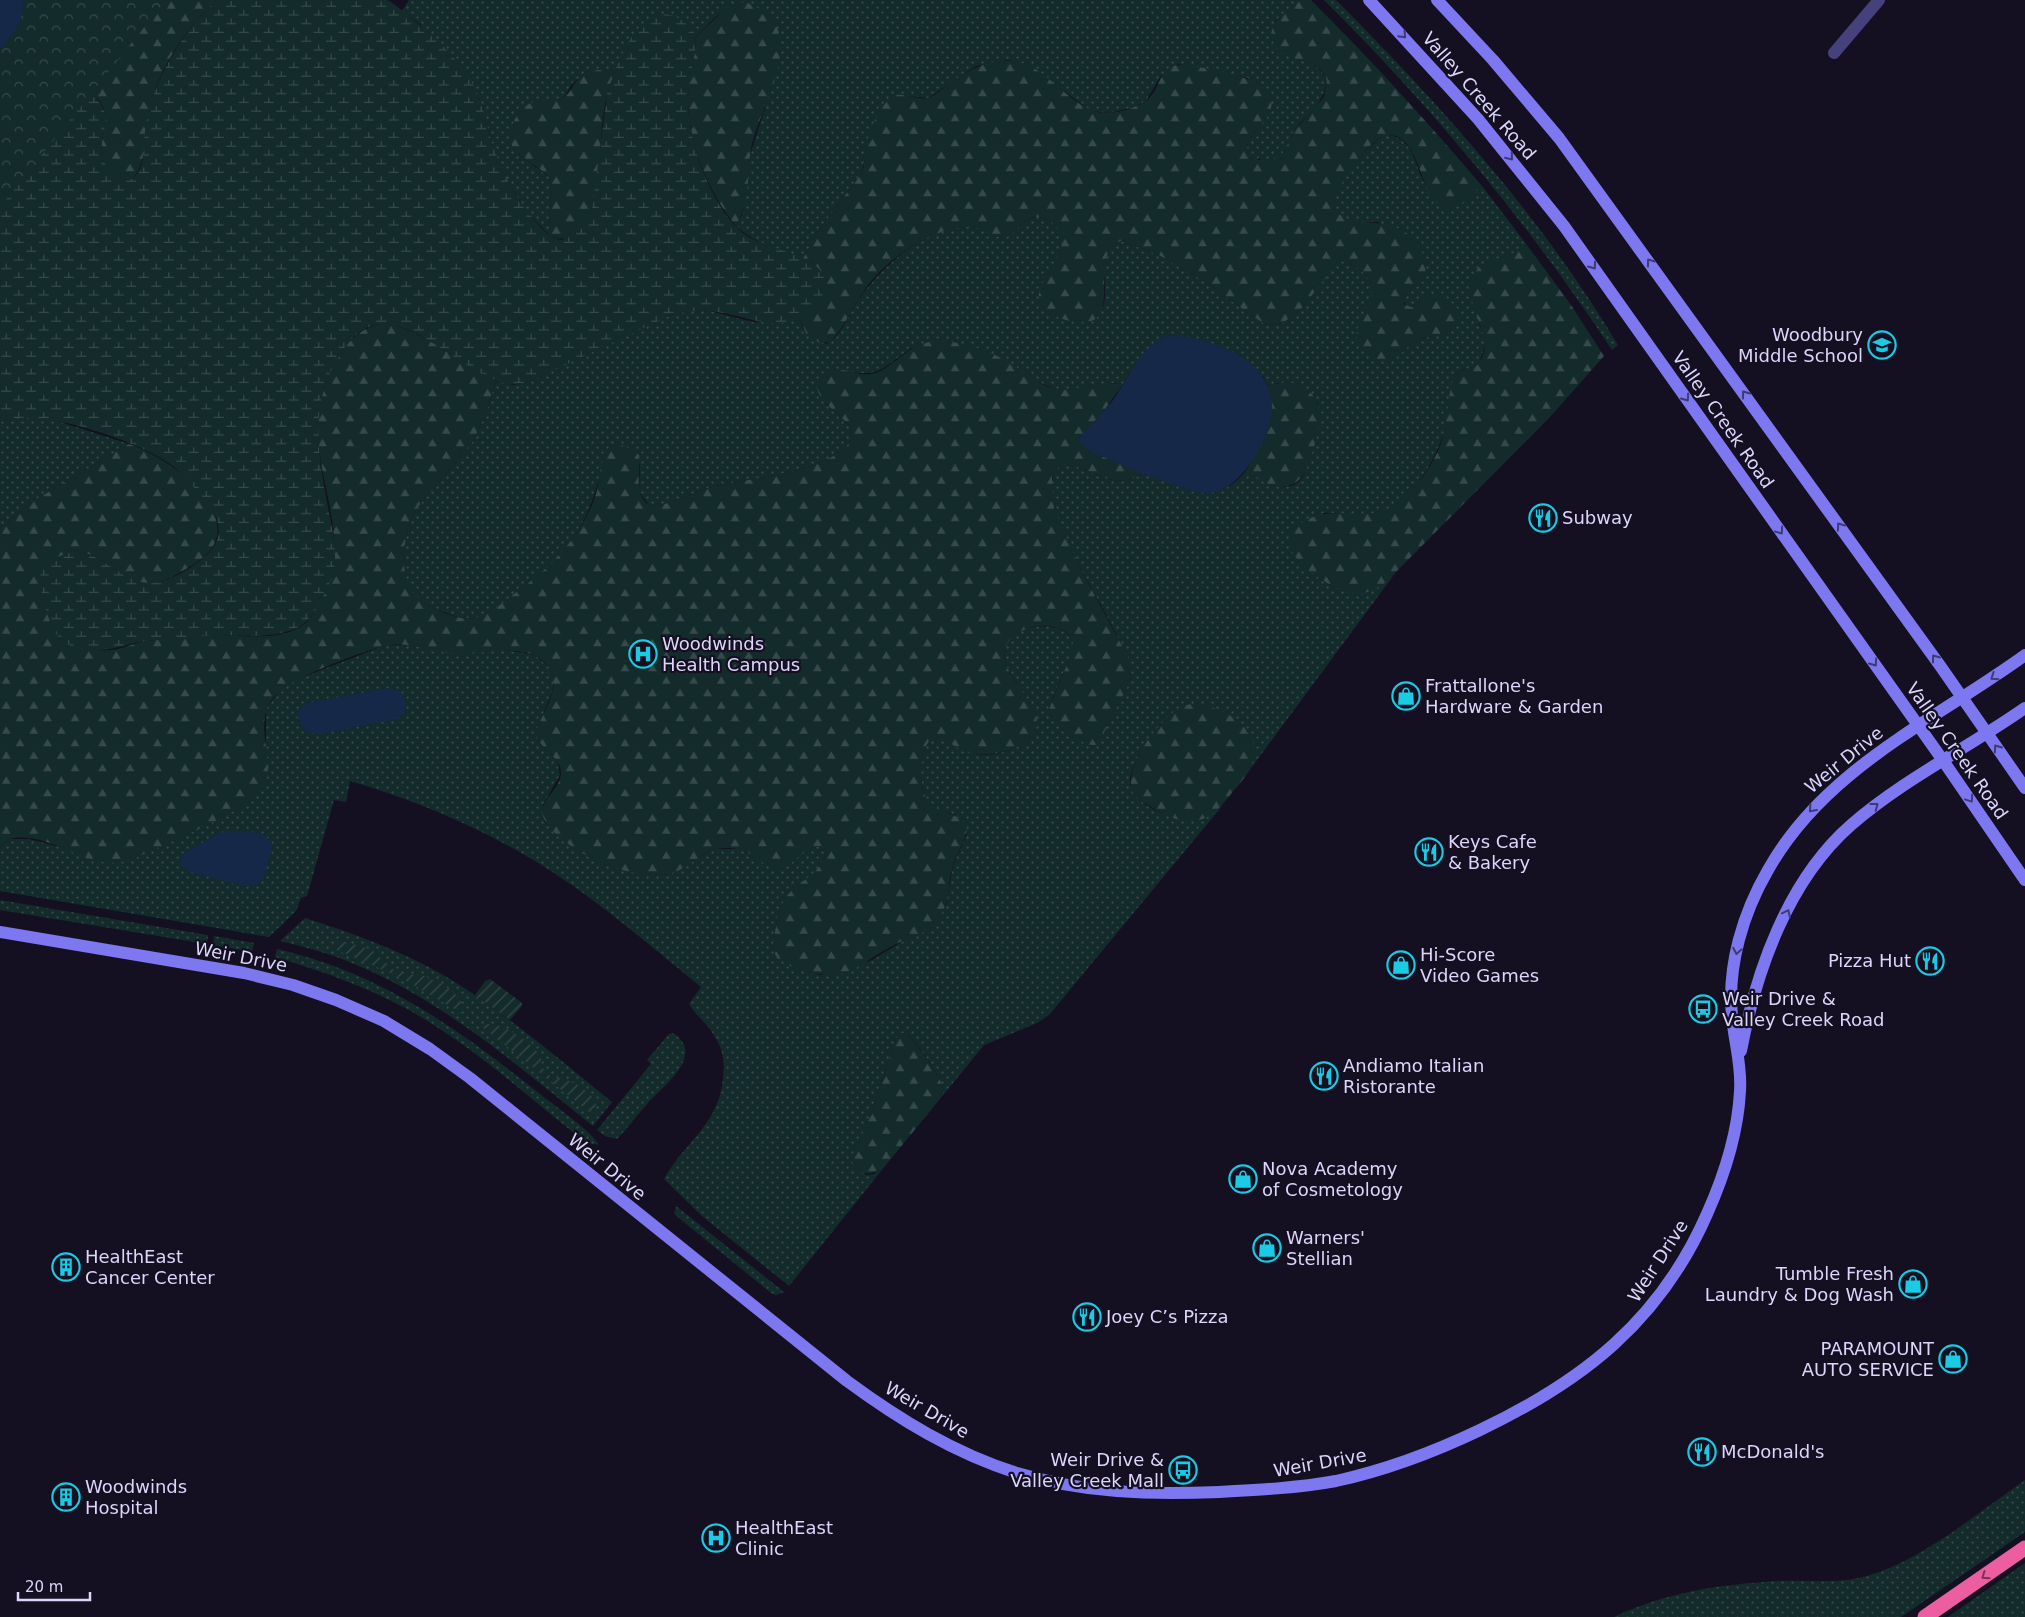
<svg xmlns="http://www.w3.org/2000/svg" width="2025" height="1617" viewBox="0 0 2025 1617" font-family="'DejaVu Sans',sans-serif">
<defs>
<pattern id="grass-dots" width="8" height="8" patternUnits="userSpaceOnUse" patternTransform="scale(1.25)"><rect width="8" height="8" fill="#142b2b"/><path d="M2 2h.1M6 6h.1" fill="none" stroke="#36494b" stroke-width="1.8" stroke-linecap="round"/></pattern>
<pattern id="forest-firs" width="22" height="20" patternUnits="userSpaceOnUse" patternTransform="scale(1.25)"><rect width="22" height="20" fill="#142b2b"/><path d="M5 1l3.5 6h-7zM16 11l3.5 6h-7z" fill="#36494b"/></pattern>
<pattern id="wetland-marsh" width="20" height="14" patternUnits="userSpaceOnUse" patternTransform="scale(1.25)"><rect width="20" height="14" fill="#142b2b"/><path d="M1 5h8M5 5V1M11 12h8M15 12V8" fill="none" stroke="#36494b"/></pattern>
<pattern id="park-crowns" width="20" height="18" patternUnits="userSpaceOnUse" patternTransform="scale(1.25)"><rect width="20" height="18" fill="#142b2b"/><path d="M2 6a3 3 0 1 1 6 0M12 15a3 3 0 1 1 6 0" fill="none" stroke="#36494b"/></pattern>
<pattern id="garden-furrows" width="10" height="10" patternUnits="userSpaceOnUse" patternTransform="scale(1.25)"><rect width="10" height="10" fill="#142b2b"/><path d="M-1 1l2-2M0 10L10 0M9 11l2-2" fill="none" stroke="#36494b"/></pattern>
</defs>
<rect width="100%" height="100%" fill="#141022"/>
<g fill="url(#grass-dots)">
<path d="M409,0h892l-26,21 17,37c15,3 29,7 35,23 -5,25 -17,30 -32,48 -4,6 -6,15 -10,21 -10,16 -30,13 -38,-2l2,-10 11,-12 -12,-48 -70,-14 -18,13 -14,24 -11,6 -26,6 -18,-2 -60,-44 -23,-7 -32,6 -48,32 -30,-3 -10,6 -14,23 -13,50 -44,59 -14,26c-24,-8 -48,-16 -67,-33l7,-13 7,-58 15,-47 -11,-103c-28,-5 -41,15 -59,33 -4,-9 -11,-14 -18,-19 -30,-19 -52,32 -61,52 -14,-1 -31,0 -42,11 -6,5 -6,15 -15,18 -19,8 -24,-5 -42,16l1,38 31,23 2,12 -2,46 -23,-24 -19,-31 -12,-27 -16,-55 -59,-74 -18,-13z"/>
<path d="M1324,0h12c104,104 206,218 282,345l-6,5c-84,-127 -180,-243 -288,-350z"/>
<path d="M1388,135c24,3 26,26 34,43 5,10 11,19 17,27l19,1 24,-20 45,59 -13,10 -21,6 -14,63 7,16 -6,21 -4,5 -17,6 -4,3c-6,15 -4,31 -8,46 -6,29 -32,79 -62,90 -19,7 -42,1 -62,2l-4,65c32,20 49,22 77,-6l-150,203 5,-9 -3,-35 -14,-13 -95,36c-3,9 -12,23 -8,33 7,20 46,36 65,33 10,-2 19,-9 27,-15l-174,210 -12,8 -53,22 -44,54c2,-3 4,-7 3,-11 -1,-10 -28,-49 -38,-55h-3l-7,7 -23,71 -20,48 14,16 8,-1 11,-8 -96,120 -87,-70 -38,-37c21,-38 55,-54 59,-101 2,-15 0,-29 -8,-41 -7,-13 -19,-21 -26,-33l12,-17c-48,-39 -95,-80 -147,-114 -63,-41 -132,-71 -204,-92l-4,21 -12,-2 -27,96 -6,2 -5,13 -27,26 -269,-46v-43l9,-9h20l27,7 77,13 62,-30 44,-21 17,-13 10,-26v-60l14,-19 15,-10 91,-35h25l39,8 52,-3 22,3 12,3 14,12 4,12 -2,12 -15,37 3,15 17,16 3,15 -17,30 1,16 13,14 30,21 19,9 48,10h12l49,-26h24l19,9 62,-12 5,7c-1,20 -30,30 -40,46 -9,15 -10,34 -12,50l35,23 12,3h11l41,-15 36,-22 38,-33 7,-40 14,-31c-3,-5 -6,-13 -10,-17 -7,-6 -18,-5 -25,-11 -15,-16 -14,-49 -2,-66 15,-6 27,9 41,13 18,6 46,-3 59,-15l5,-27c-8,-13 -27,-37 -30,-51 -8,-42 74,-44 68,-11l-22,54 -1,12 12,14 21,13 48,-62c0,-52 -106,-167 -73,-213 22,-12 51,31 86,5 36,14 75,37 103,-3 15,11 44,31 57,5 6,-11 11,-55 14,-70 -15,-22 -26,-24 -51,-19l-4,-9 -133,-4 -7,12 -15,-1 -47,8 -26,-10 -123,-33c-31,20 -31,31 -70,22l-17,33 26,24 1,12c-21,35 -108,39 -144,49 -19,6 -39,19 -59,17l-10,-13 1,-28 -35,-9c-15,68 -33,97 -90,139 -9,6 -20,18 -31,22 -12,5 -29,1 -40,-4 -12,-4 -24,-10 -32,-20 -15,-22 -8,-62 5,-84l56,-67 13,-28 10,-32 17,4 16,-3 83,-41 59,-26 16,-4h23l43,11h33l13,-3 4,10 23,15c14,-6 22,-27 29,-39 21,-34 71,-80 114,-78 13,0 28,6 41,8 7,-5 13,-14 21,-17 15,-5 33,10 31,25 -2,15 -12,29 -20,42l60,25c10,-23 -11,-57 19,-69l36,13 49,28 46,34 15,9 16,-2 18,-14 37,-47 8,-1 16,10 10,13c4,30 -36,47 2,75l35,-13 8,-6 31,-8 8,-6 -25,-32 -16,12 -7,1c-13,-12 7,-18 14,-26l-44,-59c-11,0 -28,2 -37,-6 -5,-4 -9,-11 -7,-17 4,-17 37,-61 54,-64z"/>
<polygon points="19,416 48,418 129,444 30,503 0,528 0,422"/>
<polygon points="0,900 208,935 207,944 0,910"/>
<path d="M305,918c53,17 106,36 153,66 55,35 104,78 154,118l-19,24c-75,-60 -150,-126 -241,-163 -23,-10 -48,-16 -72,-22z"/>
<polygon points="214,936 254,943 252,952 213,945"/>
<path d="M277,949c107,25 184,82 268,149 14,11 46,33 54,47l-11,-2 -9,-6c-55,-44 -108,-92 -170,-127 -42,-23 -87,-39 -134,-53z"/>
<path d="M673,1033c34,22 -11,54 -26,71 -10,11 -19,24 -30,35l-12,-3 -8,-6 54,-66 -4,-4 22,-26z"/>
<polygon points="676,1206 784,1292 776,1295 771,1293 674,1214"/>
<path d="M2025,1480v52l-124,85h-287c52,-25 108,-33 166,-36 28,-1 59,3 87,-5 56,-16 110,-63 158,-96z"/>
<polygon points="2025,1563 2025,1617 1948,1617"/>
</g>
<g fill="url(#forest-firs)">
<path d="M23,0h194c-28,24 -55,64 -65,100 -7,22 -3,68 -22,80 -7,0 -12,-3 -18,-8 -26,-23 7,-49 -14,-73l-98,-50z"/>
<path d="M1301,0h10c60,60 116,121 171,186 -9,7 -26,28 -38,22 -24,-11 -23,-63 -48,-72 -20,-6 -38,24 -48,38 -7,11 -16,21 -13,35 15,23 52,3 79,30 5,6 9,13 10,20 2,8 2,16 -2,23 -4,6 -13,8 -18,14v8l7,3 20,-13h12l14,14 2,14c-11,19 -34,10 -48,22 -12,10 -21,25 -39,14 -36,-24 3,-47 0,-74l-10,-13 -16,-10 -8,2 -37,46 -18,14 -16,2 -15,-9 -46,-34 -49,-28 -36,-13c-40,16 13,96 -55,79 -13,-4 -21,-9 -27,-21 -2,-27 39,-48 15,-75 -5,-5 -14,-8 -21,-7 -11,3 -17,16 -28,21 -13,-1 -23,-11 -36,-11 -35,-1 -81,32 -101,58 -14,18 -22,41 -38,57l-10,1 -13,-8 -8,-16 8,-3 7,-52 -11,-5 14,-26 44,-59c4,-8 3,-14 4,-22 2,-17 12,-39 23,-52 11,-12 26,1 40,-2 7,-2 15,-10 22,-15 24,-17 51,-30 80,-17 24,12 50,48 76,47 12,0 30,-5 40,-12 18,-14 10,-39 42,-36 21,5 101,12 80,51 -7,11 -20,18 -21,32l12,12h13l12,-8 10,-21 30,-34 3,-16c-6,-19 -21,-18 -37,-24 -6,-2 -12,-6 -15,-12 -12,-21 11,-33 26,-45z"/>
<path d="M744,2c71,21 19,97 8,142 -7,32 1,51 -16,82 -28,-34 -48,-83 -48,-128 0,-19 6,-36 8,-54l-1,-6 33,-32z"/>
<path d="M598,70l18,1c-22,43 -10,96 -24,140 -6,17 -26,36 -43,24l2,-46 -2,-12c-17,-18 -50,-24 -36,-54 4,-8 9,-16 18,-20 9,-4 21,1 30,-4 17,-9 7,-23 37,-29z"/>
<path d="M1527,245l44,60 33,51 -54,61 -165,166c-8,5 -18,11 -28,11 -20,-1 -66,-30 -68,-51 -1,-5 2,-10 4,-14 27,-23 49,-13 80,-16 28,-2 53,-37 64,-60 13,-27 8,-54 18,-78l4,-3 17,-6c28,-29 -26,-71 3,-98 12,-11 33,-10 48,-23z"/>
<path d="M385,323c41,9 74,39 111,58l-10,32 -13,28 -56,67c-13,22 -20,62 -4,84 8,10 20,16 31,21 12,5 30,8 41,2 9,-4 17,-12 25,-18 38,-27 71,-58 86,-103 5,-15 3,-40 16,-50l13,2 14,9c2,17 -6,40 10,50 20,2 40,-11 59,-17 36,-10 123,-14 144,-49l-1,-12c-10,-12 -45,-33 -31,-51 5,-6 14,-7 21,-6 10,0 19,6 30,4 20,-3 34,-28 59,-32 27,-4 61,9 83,23 13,8 24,19 39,23 13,4 21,1 34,-2 12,-3 25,-3 37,-2l-22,31 -22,23 7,11 58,23c-35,26 -64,-17 -86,-5l-6,11 2,30 26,60 48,89 3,23 -33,64c-12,6 -47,-20 -49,-33 3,-13 26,-62 24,-68 -7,-30 -76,-19 -68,18 4,15 22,36 30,50 12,35 -40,48 -66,42 -13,-3 -24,-19 -39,-13 -6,8 -7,16 -8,26 -8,54 41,40 45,63 -2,12 -10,24 -14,35 -6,20 -2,41 -17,58 -10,12 -26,15 -40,22 -43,22 -47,42 -101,24 -9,-4 -20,-9 -22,-19 2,-16 3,-35 12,-50 9,-16 39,-26 40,-46l-5,-7c-16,0 -26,20 -42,24 -20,-6 -25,-22 -52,-22 -24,0 -39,25 -63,27 -17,2 -40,-4 -56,-10 -18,-6 -66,-34 -65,-55 3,-12 14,-20 18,-31 6,-21 -19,-27 -24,-44 3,-21 27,-45 13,-67 -19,-30 -72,-11 -100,-15 -21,-3 -43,-12 -64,-7 -23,5 -87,30 -104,44 -36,29 0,71 -19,99 -13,21 -103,58 -129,70 -6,1 -13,4 -19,4 -36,0 -69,-33 -105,-24l-9,9v-320l30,-25 99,-59c44,14 133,82 62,122 -12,7 -24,15 -38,17 -23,4 -44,-23 -65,-29 -9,-3 -17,0 -26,2l24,93c8,1 18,2 26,1 10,-1 20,-6 29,-8 25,-4 51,-6 76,-7 26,0 63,7 86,-10 20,-15 32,-62 31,-86 -2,-36 -15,-70 -16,-105 -1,-29 7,-56 22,-79 11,-18 24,-29 45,-32z"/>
<path d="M1289,382c38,9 33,39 24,68 -4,14 -9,32 -25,36 -16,5 -30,-8 -41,-17 18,-30 28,-49 20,-84z"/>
<path d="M1198,704c29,5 68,27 53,62 -4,11 -13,19 -20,28 -9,11 -18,23 -32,26 -18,4 -37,-5 -51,-15 -7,-4 -16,-9 -17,-18 -4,-24 32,-75 55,-82 4,-1 8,-1 12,-1z"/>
<path d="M905,1033c9,6 37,45 38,55 0,4 -1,8 -3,11l-55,67c-12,12 -37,10 -32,-12l19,-43 23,-71 4,-6z"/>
</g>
<path fill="url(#wetland-marsh)" d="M217,0h170l4,2c29,22 58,46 79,77 10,16 14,36 19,54 9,31 24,63 46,88 7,8 15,18 27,19l19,-14 11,-15 15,-117c9,-27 31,-94 69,-77 11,5 19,15 20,27 -2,18 -7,34 -8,52 -2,42 26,124 65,143 17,9 58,18 68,32 12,17 -6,44 -23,49 -34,10 -57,-7 -89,-9 -13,-1 -25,1 -38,4l-142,67c-6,1 -13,3 -19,2 -43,-5 -106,-82 -147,-54 -12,7 -19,18 -26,30 -29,47 -18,100 -8,152 4,19 8,40 5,58 -2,11 -8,21 -13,31 -6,11 -14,23 -26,28 -25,10 -51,6 -77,6 -14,1 -27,2 -40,3 -13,1 -26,2 -39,4 -24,6 -53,16 -76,-1 -11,-8 -16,-27 -19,-40 -4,-15 -9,-32 8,-41 43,-25 60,20 96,23 18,2 57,-21 66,-37 12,-20 -1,-37 -14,-52 -10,-11 -20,-24 -33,-32 -33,-22 -130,-56 -167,-40v-308l90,-21c37,27 -8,54 23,79 5,5 10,8 17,8 19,-12 12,-37 16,-56 6,-42 39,-97 71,-124z"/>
<polygon fill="url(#park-crowns)" points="0,0 166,0 0,207"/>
<g fill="url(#garden-furrows)">
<polygon points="340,940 372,950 397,973 424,976 444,985 460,998 463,1014 398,976 329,947"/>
<polygon points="490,979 522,1003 522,1006 510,1020 475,995 485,981"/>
<path d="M488,1024c16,0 44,18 52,32 3,7 1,13 7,18 5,4 13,4 19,6 11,3 26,13 30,24l-3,11 -111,-88z"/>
</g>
<g fill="#152847">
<path d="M0,0h23c-1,21 -7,34 -23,49z"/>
<path d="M1170,335c28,1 80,17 94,44 5,9 9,23 8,33 -3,29 -32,80 -64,81 -23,0 -98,-33 -122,-44l-8,-8 3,-6c11,-12 22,-22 32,-35 16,-22 28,-57 57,-65z"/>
<path d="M389,688l11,3 6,8 -1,12 -8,8 -78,15c-13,0 -23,-9 -21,-23l10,-8z"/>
<path d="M228,831c15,0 37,-2 45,14l-9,32 -7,7 -9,3 -58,-15 -10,-7 2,-11 38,-21z"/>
</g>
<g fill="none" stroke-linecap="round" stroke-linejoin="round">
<polyline stroke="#44417c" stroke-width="12" points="1834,53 1879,0"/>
<g stroke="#7d78f0" stroke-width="12">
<polyline points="1369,0 1478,119 1564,226 1942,759 2025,880"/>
<polyline points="1437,0 1493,60 1559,138 1941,667 2025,788"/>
<path d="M0,932l244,41 49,12 43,15 48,21 46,28 40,29 377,303c53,39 107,72 170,92 66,20 134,22 202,19 39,-2 78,-4 117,-11 50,-11 98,-29 144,-51 103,-49 180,-109 227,-216 17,-38 31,-82 33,-123 2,-26 -6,-50 -8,-75 -5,-50 11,-103 36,-146 57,-102 166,-149 257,-215"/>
<path d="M1741,1051c15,-80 47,-171 110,-226 53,-46 117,-77 174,-117"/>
</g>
<polyline stroke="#ed5ea0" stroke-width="15" points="1925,1617 2025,1548"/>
</g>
<defs><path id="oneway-chevron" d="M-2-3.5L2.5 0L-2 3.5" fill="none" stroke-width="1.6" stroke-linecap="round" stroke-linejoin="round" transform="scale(1.25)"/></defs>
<g stroke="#3e3a74">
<use href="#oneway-chevron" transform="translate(1403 35) rotate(47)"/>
<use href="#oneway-chevron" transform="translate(1510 157) rotate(51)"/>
<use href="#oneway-chevron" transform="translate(1650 262) rotate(-126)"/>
<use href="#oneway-chevron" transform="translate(1593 266) rotate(54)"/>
<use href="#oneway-chevron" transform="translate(1745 394) rotate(-126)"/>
<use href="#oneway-chevron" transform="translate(1686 398) rotate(55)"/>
<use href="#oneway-chevron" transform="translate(1840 526) rotate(-126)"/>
<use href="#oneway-chevron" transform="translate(1780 531) rotate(55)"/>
<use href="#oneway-chevron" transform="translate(1935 658) rotate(-126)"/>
<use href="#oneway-chevron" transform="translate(1874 663) rotate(55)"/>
<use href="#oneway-chevron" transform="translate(1994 677) rotate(146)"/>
<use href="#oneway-chevron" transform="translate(1997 748) rotate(-125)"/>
<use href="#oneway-chevron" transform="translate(1970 799) rotate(56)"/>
<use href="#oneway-chevron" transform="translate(1875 806) rotate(-37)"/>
<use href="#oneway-chevron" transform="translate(1812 809) rotate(132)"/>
<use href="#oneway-chevron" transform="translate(1787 913) rotate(-64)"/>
<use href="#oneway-chevron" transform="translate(1737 951) rotate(100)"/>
</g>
<use stroke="#76335b" href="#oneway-chevron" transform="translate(1985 1576) rotate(145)"/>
<defs>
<g id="school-ring" transform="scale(1.4375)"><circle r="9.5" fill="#141022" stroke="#1acbe3" stroke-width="1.5"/><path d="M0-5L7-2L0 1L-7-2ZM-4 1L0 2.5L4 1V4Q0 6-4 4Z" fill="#1acbe3"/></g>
<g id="restaurant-ring" transform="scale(1.4375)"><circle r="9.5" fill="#141022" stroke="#1acbe3" stroke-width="1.5"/><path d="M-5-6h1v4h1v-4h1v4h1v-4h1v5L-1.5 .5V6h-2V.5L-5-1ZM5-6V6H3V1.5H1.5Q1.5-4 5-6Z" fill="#1acbe3"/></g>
<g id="hospital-ring" transform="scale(1.4375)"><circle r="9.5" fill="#141022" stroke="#1acbe3" stroke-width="1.5"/><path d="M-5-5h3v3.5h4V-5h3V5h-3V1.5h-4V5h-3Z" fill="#1acbe3"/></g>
<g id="shop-ring" transform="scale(1.4375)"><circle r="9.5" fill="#141022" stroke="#1acbe3" stroke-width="1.5"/><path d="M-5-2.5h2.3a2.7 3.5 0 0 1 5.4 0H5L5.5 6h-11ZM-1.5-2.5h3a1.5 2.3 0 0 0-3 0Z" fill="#1acbe3"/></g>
<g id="bus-ring" transform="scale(1.4375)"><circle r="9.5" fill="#141022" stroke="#1acbe3" stroke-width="1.5"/><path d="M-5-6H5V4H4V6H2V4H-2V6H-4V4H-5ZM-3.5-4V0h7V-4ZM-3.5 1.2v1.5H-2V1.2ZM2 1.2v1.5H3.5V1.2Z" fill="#1acbe3"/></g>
<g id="building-ring" transform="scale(1.4375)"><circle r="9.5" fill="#141022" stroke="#1acbe3" stroke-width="1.5"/><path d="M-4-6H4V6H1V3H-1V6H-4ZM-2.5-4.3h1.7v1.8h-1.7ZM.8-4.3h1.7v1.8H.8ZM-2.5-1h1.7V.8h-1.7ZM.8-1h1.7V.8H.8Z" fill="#1acbe3"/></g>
</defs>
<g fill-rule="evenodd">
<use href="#school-ring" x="1882" y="345"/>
<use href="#restaurant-ring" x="1543" y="518"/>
<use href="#hospital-ring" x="643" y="654"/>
<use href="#shop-ring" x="1406" y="696"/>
<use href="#restaurant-ring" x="1429" y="852"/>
<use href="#restaurant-ring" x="1930" y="961"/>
<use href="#shop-ring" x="1401" y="965"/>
<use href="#bus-ring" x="1703" y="1009"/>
<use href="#restaurant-ring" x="1324" y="1076"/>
<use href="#shop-ring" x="1243" y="1179"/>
<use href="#shop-ring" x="1267" y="1248"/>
<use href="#building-ring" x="66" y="1267"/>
<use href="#shop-ring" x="1913" y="1284"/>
<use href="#restaurant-ring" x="1087" y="1317"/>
<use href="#shop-ring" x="1953" y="1359"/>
<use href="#restaurant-ring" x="1702" y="1452"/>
<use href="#bus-ring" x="1183" y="1470"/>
<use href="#building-ring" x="66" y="1497"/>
<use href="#hospital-ring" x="716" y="1538"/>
</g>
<g text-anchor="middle" stroke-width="4.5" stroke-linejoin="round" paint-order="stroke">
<g font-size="18" fill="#dbd6fa" stroke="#141022">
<text transform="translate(1479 96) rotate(49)" y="6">Valley Creek Road</text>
<text transform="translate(1723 420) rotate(55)" y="6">Valley Creek Road</text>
<text transform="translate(1957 751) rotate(55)" y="6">Valley Creek Road</text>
<text transform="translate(1844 760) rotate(-39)" y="6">Weir Drive</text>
<text transform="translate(241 957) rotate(11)" y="6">Weir Drive</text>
<text transform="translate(607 1167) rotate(39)" y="6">Weir Drive</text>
<text transform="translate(1658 1261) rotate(-57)" y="6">Weir Drive</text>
<text transform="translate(927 1410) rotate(30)" y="6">Weir Drive</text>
<text transform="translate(1320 1463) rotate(-10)" y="6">Weir Drive</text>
</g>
<g font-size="18" fill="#dbd6fa" stroke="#141022" text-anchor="start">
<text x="1863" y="341" text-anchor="end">Woodbury<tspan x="1863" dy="21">Middle School</tspan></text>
<text x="1562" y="524">Subway</text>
<text x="662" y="650">Woodwinds<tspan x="662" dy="21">Health Campus</tspan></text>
<text x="1425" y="692">Frattallone's<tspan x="1425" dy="21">Hardware &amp; Garden</tspan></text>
<text x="1448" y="848">Keys Cafe<tspan x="1448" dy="21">&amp; Bakery</tspan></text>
<text x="1420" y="961">Hi-Score<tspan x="1420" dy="21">Video Games</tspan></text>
<text x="1911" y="967" text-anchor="end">Pizza Hut</text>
<text x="1722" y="1005">Weir Drive &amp;<tspan x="1722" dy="21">Valley Creek Road</tspan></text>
<text x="1343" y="1072">Andiamo Italian<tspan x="1343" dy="21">Ristorante</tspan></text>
<text x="1262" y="1175">Nova Academy<tspan x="1262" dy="21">of Cosmetology</tspan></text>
<text x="1286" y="1244">Warners'<tspan x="1286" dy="21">Stellian</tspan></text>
<text x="85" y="1263">HealthEast<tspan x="85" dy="21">Cancer Center</tspan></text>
<text x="1894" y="1280" text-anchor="end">Tumble Fresh<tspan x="1894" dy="21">Laundry &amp; Dog Wash</tspan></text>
<text x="1106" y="1323">Joey C’s Pizza</text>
<text x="1934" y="1355" text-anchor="end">PARAMOUNT<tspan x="1934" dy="21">AUTO SERVICE</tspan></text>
<text x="1721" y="1458">McDonald's</text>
<text x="1164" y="1466" text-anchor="end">Weir Drive &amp;<tspan x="1164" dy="21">Valley Creek Mall</tspan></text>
<text x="85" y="1493">Woodwinds<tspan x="85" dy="21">Hospital</tspan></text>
<text x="735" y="1534">HealthEast<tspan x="735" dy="21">Clinic</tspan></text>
</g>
</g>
<path d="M18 1592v8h72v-8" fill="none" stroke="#dbd6fa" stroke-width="2.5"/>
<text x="25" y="1592" font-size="15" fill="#dbd6fa" stroke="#141022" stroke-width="4" paint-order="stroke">20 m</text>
</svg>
